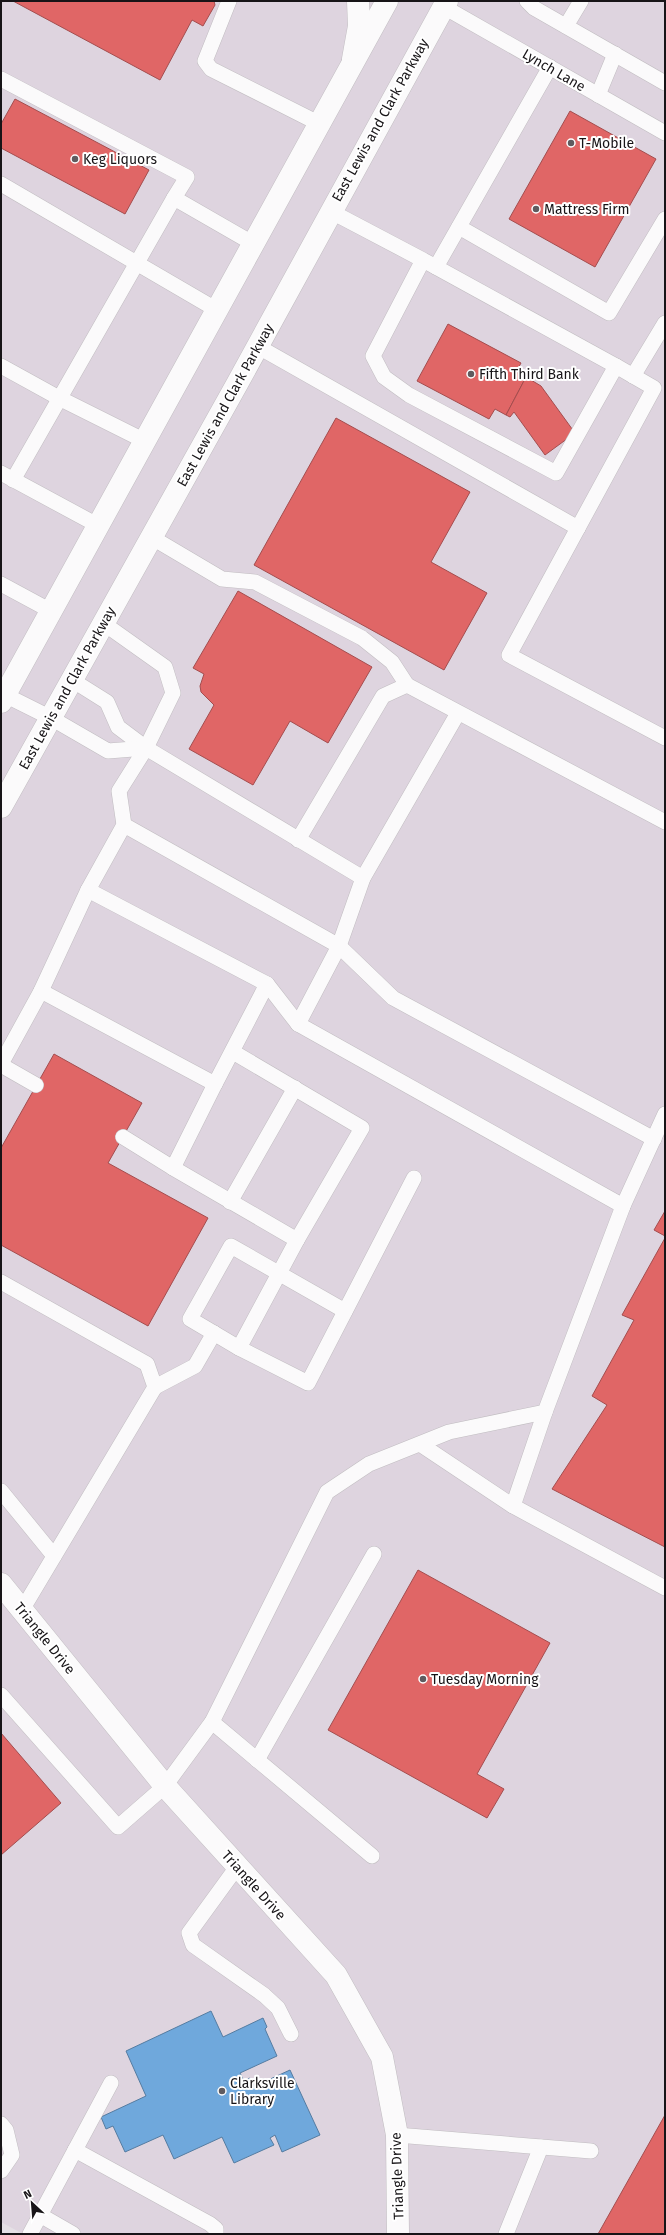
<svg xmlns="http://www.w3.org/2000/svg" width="666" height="2235" viewBox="0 0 666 2235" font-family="'Fira Sans',sans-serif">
<rect width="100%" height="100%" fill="#e5e0e5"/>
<polygon fill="#ded4df" points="1,1 665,1 665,2234 23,2234 1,2222"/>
<g fill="#e06666" stroke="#a44d4e">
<polygon points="13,1 214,1 215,5 203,26 192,20 160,80"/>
<polygon points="15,99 149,170 125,214 1,148 1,124"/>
<polygon points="570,111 656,159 595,267 509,219"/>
<polygon points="448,324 521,363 516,372 526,377 506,415 495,409 489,419 417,381"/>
<polygon points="526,377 541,386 575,433 545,455 514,412 510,417 506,415"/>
<polygon points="336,418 470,492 431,562 487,593 444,670 254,565"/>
<polygon points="238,591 372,667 328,743 290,721 253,785 189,749 214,705 201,692 200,686 204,674 193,668"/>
<polygon points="54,1054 142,1103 108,1163 208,1218 148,1326 1,1245 1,1148"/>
<polygon points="665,1211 665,1236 654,1230"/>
<polygon points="665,1238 665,1547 552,1489 607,1405 592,1396 634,1320 622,1315"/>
<polygon points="418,1570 550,1643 477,1774 504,1789 487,1818 328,1730"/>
<polygon points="1,1733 61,1803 1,1855"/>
<polygon points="665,2115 665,2234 598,2234"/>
</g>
<polygon fill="#6fa8dc" stroke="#557ca1" points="211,2011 223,2037 263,2018 267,2027 265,2029 277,2056 240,2073 244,2081 250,2078 255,2086 290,2070 320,2135 282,2152 275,2135 270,2138 274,2145 234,2163 222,2137 174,2159 163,2135 125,2152 113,2126 106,2129 101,2117 146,2096 126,2051"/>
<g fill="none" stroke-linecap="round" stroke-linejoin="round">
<g stroke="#c1bdc1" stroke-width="16">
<g id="lane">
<polyline points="229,1 205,61 211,69 320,124"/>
<polyline points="527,1 534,8 665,83"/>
<polyline points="444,7 665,133"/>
<polyline points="566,26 581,1"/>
<polyline points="1,79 187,177 174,198 254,244"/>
<polyline points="598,95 615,54"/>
<polyline points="1,184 217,310"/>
<polyline points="330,211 423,260 373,356 384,377 409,395 556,473 616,366 423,260"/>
<polyline points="459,227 609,313 665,219"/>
<polyline points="436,267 550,67"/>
<polyline points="257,346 578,528"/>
<polyline points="1,366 59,398 145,441"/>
<polyline points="616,366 654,388 509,655 665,738"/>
<polyline points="633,376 665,323"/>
<polyline points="1,473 99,526"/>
<polyline points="13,480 174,198"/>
<polyline points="151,537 222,579 255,582 362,638 392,662 407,685"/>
<polyline points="1,584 51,611"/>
<polyline points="103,623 165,667 173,693 146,748 119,791 124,825 88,890 267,984 298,1024 623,1206"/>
<polyline points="72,680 107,702 118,727 146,748 363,878"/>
<polyline points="1,693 51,718 108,751 146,748"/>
<polyline points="124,825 339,946 393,998 654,1139"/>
<polyline points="298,840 383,696 407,685 665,822"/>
<polyline points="41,991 215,1084 267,984"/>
<polyline points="298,1024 339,946 363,878 458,713"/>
<polyline points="1,1064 41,991 88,890"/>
<polyline points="1,1065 36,1085"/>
<polyline points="123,1137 173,1168 215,1084"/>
<polyline points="173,1168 297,1240 362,1128 233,1052"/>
<polyline points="230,1202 295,1088"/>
<polyline points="297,1240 239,1348 308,1383 414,1178"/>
<polyline points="1,1282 147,1364 155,1387 22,1610"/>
<polyline points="239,1348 190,1319 231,1246 345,1311"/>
<polyline points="155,1387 195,1366 214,1333"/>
<polyline points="420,1444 513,1506 665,1588"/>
<polyline points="1,1491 54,1556"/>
<polyline points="513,1506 545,1412"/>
<polyline points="1,1695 118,1827 165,1786 212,1722 327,1492 369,1464 449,1432 545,1412 623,1206 665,1114"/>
<polyline points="212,1722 372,1856"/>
<polyline points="257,1760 374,1554"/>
<polyline points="237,1867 189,1933 193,1945 264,1995 278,2008 291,2034"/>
<polyline points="1,2124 6,2130 12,2155 1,2171"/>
<polyline points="397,2135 591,2151"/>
<polyline points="75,2150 210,2224 216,2229 216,2234"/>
<polyline points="40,2215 73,2234"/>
<polyline points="30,2234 111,2083"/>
<polyline points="506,2234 541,2147"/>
</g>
</g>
<g stroke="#c1bdc1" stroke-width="23">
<g id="street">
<polyline points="353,59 359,26 358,1"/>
<polyline points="1,1584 165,1786 336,1975 382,2057 397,2135 398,2234"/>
</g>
</g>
<g stroke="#c1bdc1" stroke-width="23">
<g id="primary">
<polyline points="1,702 387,1"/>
<polyline points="1,807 237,384 447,1"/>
</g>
</g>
<use href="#lane" stroke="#fbfafb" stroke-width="15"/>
<use href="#street" stroke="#fbfafb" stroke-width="22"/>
<use href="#primary" stroke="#fbfafb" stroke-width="22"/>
</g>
<g fill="#5f5b5f" stroke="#fff" stroke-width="1.5">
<circle cx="571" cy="143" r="4"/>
<circle cx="75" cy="159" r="4"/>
<circle cx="536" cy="209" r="4"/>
<circle cx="471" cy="374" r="4"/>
<circle cx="423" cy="1679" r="4"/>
<circle cx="222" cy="2091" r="4"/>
</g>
<g text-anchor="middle" stroke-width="4" stroke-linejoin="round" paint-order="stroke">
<g font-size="14" fill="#171417" stroke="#fff">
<text transform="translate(554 70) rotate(30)" y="5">Lynch Lane</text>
<text transform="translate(380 120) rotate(-61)" y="5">East Lewis and Clark Parkway</text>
<text transform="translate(225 405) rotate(-61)" y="5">East Lewis and Clark Parkway</text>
<text transform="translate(67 688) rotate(-61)" y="5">East Lewis and Clark Parkway</text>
<text transform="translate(45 1638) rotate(51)" y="5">Triangle Drive</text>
<text transform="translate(254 1885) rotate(48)" y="5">Triangle Drive</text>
<text transform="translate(397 2176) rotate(-92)" y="5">Triangle Drive</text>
</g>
<g font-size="14" fill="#171417" stroke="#fff" text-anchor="start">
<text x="579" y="148">T-Mobile</text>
<text x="83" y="164">Keg Liquors</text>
<text x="544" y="214">Mattress Firm</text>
<text x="479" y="379">Fifth Third Bank</text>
<text x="431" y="1684">Tuesday Morning</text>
<text x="230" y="2088">Clarksville<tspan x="230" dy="16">Library</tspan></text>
</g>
</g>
<rect width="666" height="2235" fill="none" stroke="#171417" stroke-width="4"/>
<g transform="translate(32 2203) rotate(334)" stroke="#ffffff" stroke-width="3" paint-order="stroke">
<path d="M0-3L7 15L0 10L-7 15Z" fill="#171417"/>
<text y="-6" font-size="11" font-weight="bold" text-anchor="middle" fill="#171417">N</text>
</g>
</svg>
